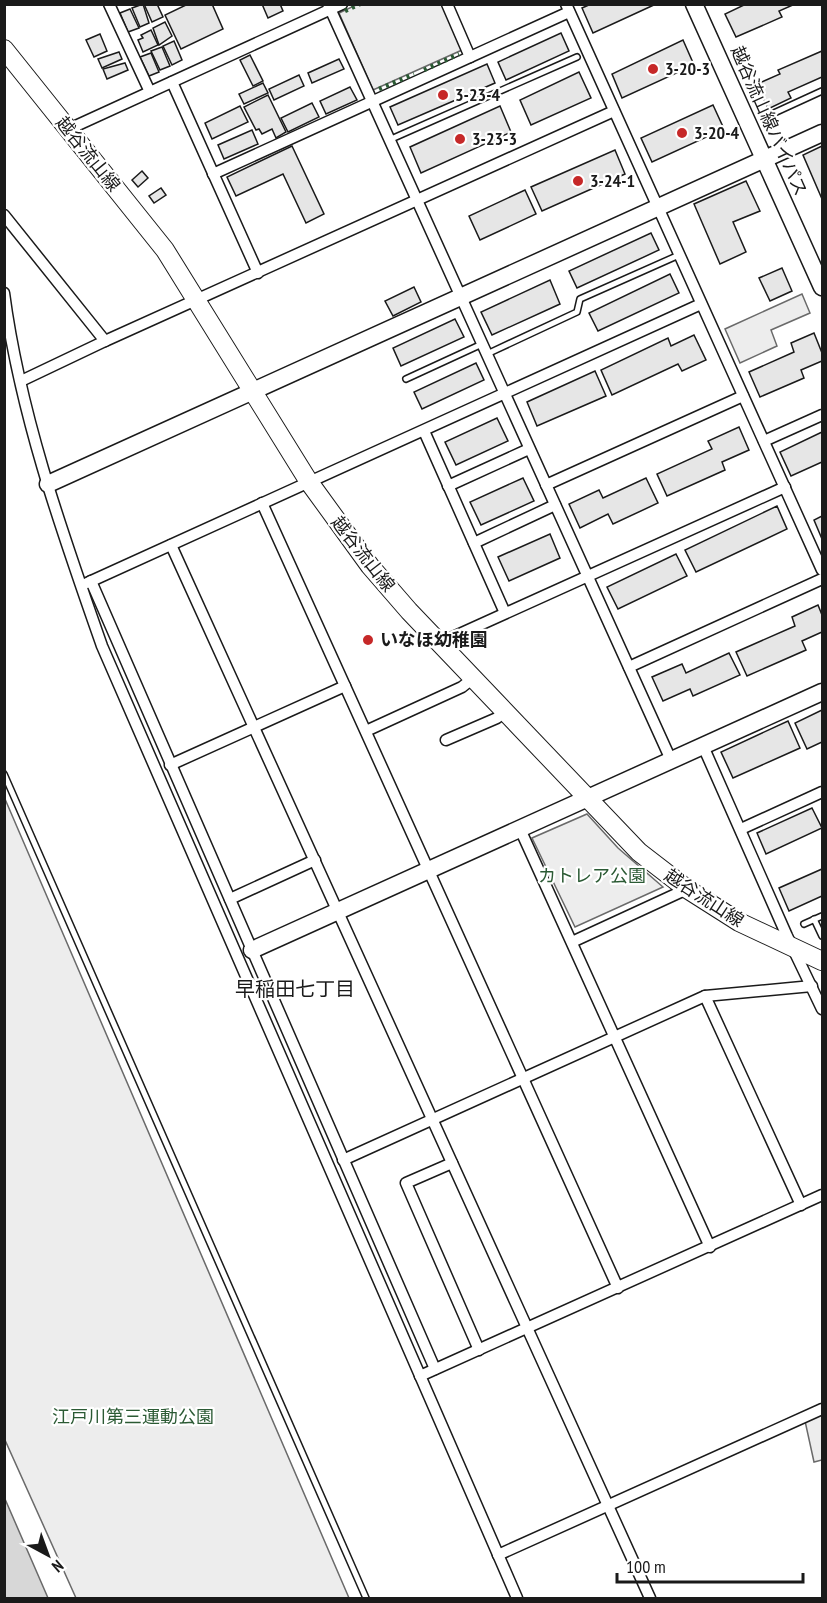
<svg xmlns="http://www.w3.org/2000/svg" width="827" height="1603" viewBox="0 0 827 1603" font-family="'PT Sans Narrow','Noto Sans JP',sans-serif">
<rect width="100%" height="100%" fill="#fff"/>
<g fill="#ededed" stroke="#6a6a6a" stroke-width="1.5">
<polygon points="356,5 442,5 462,50 373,90 339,13"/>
<polygon points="802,294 810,313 771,330 777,346 740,363 725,329"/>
<polygon points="5,799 349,1598 76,1598 5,1440"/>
<polygon points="587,814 618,848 663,887 575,927 532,838"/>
<polygon points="822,1414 822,1460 814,1462 805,1421"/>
</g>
<polygon fill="#d7d7d7" stroke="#6a6a6a" stroke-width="1.5" points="4,1499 5,1499 48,1598 5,1598"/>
<g fill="#e6e6e6" stroke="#1a1a1a" stroke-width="1.5">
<polygon points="143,4 149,23 140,27 132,8"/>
<polygon points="144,4 157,4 163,17 152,22"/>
<polygon points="188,4 212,4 223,29 181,49 165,15"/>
<polygon points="262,4 280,4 283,11 268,18"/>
<polygon points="591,4 656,4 593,33 582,8"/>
<polygon points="746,4 795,4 779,11 782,17 736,37 725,14"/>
<polygon points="130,9 139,28 128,32 120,13"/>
<polygon points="165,22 172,36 159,45 153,28"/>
<polygon points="151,30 158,45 143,52 138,40 143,38 141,35"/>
<polygon points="561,33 569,51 506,80 498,62"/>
<polygon points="100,34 107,51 94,57 86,40"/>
<polygon points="683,40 694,65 622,98 612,74"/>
<polygon points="174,41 182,60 172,65 163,46"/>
<polygon points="162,47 170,66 160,70 151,51"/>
<polygon points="822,51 822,77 788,92 791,98 768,109 757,84 780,74 778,70"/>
<polygon points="119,52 122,59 102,68 98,59"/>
<polygon points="151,53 159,72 149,76 140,57"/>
<polygon points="250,55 263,81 253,86 240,60"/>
<polygon points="339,59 344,69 312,83 308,73"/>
<polygon points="125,63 128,70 107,79 103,69"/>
<polygon points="487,64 495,83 398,125 390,107"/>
<polygon points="579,72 591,98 531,125 520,100"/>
<polygon points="299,75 304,86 274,100 269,89"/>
<polygon points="263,83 268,93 244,104 239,94"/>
<polygon points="350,87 357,100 326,114 320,101"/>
<polygon points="268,95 286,132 276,138 272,129 262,134 259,129 256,130 244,107"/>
<polygon points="312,103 319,117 288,132 281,118"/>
<polygon points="713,105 724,129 652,162 641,138"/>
<polygon points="240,106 248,122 212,139 205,123"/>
<polygon points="500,106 511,132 421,173 410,147"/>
<polygon points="252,130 258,144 224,159 218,145"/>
<polygon points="292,146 324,214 306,223 283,174 236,196 227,177"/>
<polygon points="822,146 822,199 803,155"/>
<polygon points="615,150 625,174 542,211 531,187"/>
<polygon points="142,171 148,178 138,187 132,180"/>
<polygon points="746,181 760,211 733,222 746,252 720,264 694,204"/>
<polygon points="161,188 166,195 154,203 149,196"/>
<polygon points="525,190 536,214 480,240 469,216"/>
<polygon points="651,233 659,250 577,288 569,271"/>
<polygon points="782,268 792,291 770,301 759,278"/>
<polygon points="670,274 679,293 598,331 589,313"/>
<polygon points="550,280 560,304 492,335 481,312"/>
<polygon points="414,287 421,302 393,316 385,301"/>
<polygon points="455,319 464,337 401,366 393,348"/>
<polygon points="814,333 822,353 822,361 801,370 804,378 760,397 749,372 794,352 791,343"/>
<polygon points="694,335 706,360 682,371 678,364 612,395 601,370 668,338 671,346"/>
<polygon points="476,363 484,380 422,409 414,392"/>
<polygon points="595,371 606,396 537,426 527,402"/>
<polygon points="497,418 508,441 456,465 445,442"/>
<polygon points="739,427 749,450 722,462 725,470 667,496 657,474 712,449 708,441"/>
<polygon points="822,432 822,462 791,476 780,452"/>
<polygon points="523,478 534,501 481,525 470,502"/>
<polygon points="646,478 658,503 613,524 608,514 580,528 569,504 599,490 603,498"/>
<polygon points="777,506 787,529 696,572 685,550"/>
<polygon points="822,516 822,539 814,520"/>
<polygon points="550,534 560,558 509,581 498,557"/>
<polygon points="676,554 687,576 618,609 607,587"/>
<polygon points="818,605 822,615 822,632 802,641 806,650 747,676 736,652 795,626 792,617"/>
<polygon points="729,653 740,675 693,696 690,689 663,701 652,677 682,664 686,673"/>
<polygon points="822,710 822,742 807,749 795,723"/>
<polygon points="788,721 800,748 733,778 721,752"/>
<polygon points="812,808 822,828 766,854 757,833"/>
<polygon points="822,869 822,896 789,911 779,888"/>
</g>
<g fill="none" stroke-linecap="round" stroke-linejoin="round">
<g stroke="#1a1a1a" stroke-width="8">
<g id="lane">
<polyline points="774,113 822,91"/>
<polyline points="389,140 577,57"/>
<polyline points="487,354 577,312 580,299 679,255"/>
<polyline points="406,379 482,344"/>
<polyline points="4,774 366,1598"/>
<polyline points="814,919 822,936"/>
<polyline points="804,924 822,916"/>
</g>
</g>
<g stroke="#1a1a1a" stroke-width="13">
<g id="street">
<polyline points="109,4 150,92"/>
<polyline points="328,4 671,760"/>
<polyline points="447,4 470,57"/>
<polyline points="566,4 822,570"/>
<polyline points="172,82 258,273"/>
<polyline points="69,129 342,4"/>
<polyline points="213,174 569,12"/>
<polyline points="4,215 105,341 614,111"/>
<path d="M4,293c16,121 58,239 98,353l415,952"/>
<polyline points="21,381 105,341"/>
<polyline points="424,431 505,613"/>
<polyline points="764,441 822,415"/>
<polyline points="546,485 743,396"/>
<polyline points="448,486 529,449"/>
<polyline points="262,503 618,1288"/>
<polyline points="474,543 555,505"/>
<polyline points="171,545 650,1598"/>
<polyline points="91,581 435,1369"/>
<polyline points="87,583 701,304"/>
<polyline points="442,647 453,637 785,487"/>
<polyline points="629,667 822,579"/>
<polyline points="366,731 462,687 472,679"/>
<polyline points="446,740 497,718 503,712"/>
<polyline points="703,746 787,936 822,1009"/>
<polyline points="170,765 345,686"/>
<polyline points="520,829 710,1247"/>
<polyline points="741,829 822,792"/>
<polyline points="230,899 315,860"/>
<polyline points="572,942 687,889"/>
<polyline points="705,996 801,1205"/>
<polyline points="343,1160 705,996 812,986"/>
<polyline points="452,1163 406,1183 479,1350"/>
<polyline points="420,1376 822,1195"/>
<polyline points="498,1555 822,1409"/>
</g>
</g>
<g stroke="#1a1a1a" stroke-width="19">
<g id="secondary">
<polyline points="694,4 822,287"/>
<polyline points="48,484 822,133"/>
<polyline points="252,950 822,692"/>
</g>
</g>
<g stroke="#1a1a1a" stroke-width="20">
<polyline id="primary" points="4,49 165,250 309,482 370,566 409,611 639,852 687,889 739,922 822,961"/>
</g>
<use href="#lane" stroke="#fff" stroke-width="5"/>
<use href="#street" stroke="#fff" stroke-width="10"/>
<use href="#secondary" stroke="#fff" stroke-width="16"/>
<use href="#primary" stroke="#fff" stroke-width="18"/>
<g stroke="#2b5a34" stroke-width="4.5" stroke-dasharray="3 4.5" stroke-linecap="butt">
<polyline points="345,11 360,4"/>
<polyline points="424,70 459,54"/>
<polyline points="379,89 414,74"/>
</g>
</g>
<g fill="#c62828" stroke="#fff" stroke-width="2">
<circle cx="653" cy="69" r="6"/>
<circle cx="443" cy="95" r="6"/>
<circle cx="682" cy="133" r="6"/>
<circle cx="460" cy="139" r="6"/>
<circle cx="578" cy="181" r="6"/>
<circle cx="368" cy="640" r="6"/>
</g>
<g text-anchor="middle" stroke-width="4.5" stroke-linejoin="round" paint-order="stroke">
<g font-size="18" font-weight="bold" fill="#1a1a1a" stroke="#fff" text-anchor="start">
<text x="665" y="75">3-20-3</text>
<text x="455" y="101">3-23-4</text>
<text x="694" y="139">3-20-4</text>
<text x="472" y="145">3-23-3</text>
<text x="590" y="187">3-24-1</text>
<text x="380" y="646">いなほ幼稚園</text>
</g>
<g font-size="18" fill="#1a1a1a" stroke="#fff">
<text transform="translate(769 121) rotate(66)" y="6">越谷流山線バイパス</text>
<text transform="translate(88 154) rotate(51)" y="6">越谷流山線</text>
<text transform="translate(363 554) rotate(52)" y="6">越谷流山線</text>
<text transform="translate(704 898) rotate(33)" y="6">越谷流山線</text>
</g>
<g font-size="18" fill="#2b5a34" stroke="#fff">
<text x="592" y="882">カトレア公園</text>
<text x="133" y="1423">江戸川第三運動公園</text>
</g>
<g font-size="20" fill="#1a1a1a" stroke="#fff">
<text x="295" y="996">早稲田七丁目</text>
</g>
</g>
<rect width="827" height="1603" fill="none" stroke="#1a1a1a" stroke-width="12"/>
<g transform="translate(48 1555) rotate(139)" stroke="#ffffff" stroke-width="4.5" paint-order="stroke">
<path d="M0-4.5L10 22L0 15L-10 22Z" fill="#1a1a1a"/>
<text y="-9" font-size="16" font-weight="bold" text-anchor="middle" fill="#1a1a1a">N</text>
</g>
<path d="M617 1573v9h186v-9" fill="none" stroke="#1a1a1a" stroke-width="3"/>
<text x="626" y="1573" font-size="18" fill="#1a1a1a" stroke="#ffffff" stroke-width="4.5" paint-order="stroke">100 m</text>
</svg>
